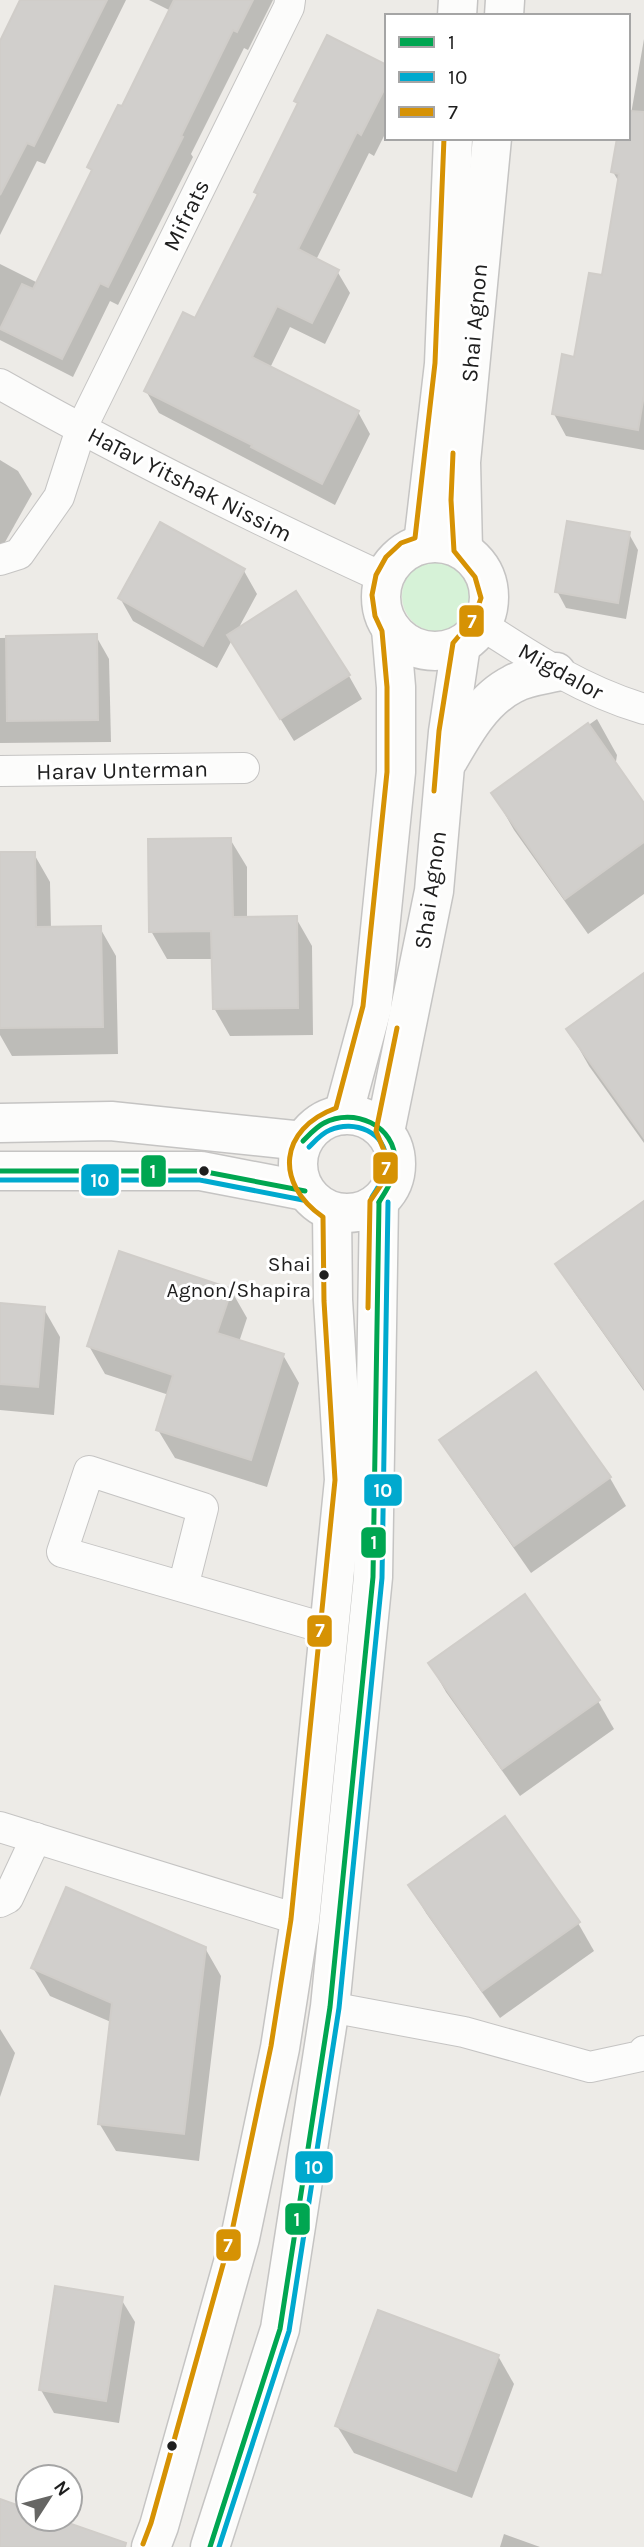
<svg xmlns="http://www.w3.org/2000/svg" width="644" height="2547" viewBox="0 0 644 2547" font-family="Karla,sans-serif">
<rect width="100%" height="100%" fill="#edebe7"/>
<circle fill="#d6f2d7" cx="438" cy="596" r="36"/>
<g fill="#0003">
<polygon points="22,0 126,0 45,164 37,161 0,235 0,45"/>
<polygon points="149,0 273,0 248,50 244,48 191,154 193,157 118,305 110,301 73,377 0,340 0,264 38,283 92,172 89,167 122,109 171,11"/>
<polygon points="644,39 644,450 566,436 554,414 603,278 619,182 613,172 628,138 628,113 631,114"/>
<polygon points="387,67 387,130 374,156 369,153 316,260 337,271 350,293 325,344 290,327 270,368 358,412 370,434 335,505 159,413 146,391 196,320 259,197 256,192 299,106 296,101"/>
<polygon points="0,460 18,471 32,494 0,551"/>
<polygon points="629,534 638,550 626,619 566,608 557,591"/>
<polygon points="244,571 257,594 237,631 349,676 362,699 294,741 232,640 217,668 133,621 120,598"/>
<polygon points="96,636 109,659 111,742 0,743 0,638"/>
<polygon points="597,719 617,755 615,768 644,806 644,894 588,934 514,830 493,793"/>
<polygon points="230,839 247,867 247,918 296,918 312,946 313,1035 230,1036 214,1008 213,959 167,959 151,931"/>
<polygon points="0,854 34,854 50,882 51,929 100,928 116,956 118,1054 12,1056 0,1035"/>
<polygon points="644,976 644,1143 589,1066 568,1029"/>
<polygon points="644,1203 644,1391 574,1292 558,1264"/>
<polygon points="231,1290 247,1318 239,1342 283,1355 299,1383 267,1487 175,1458 158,1430 169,1395 105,1374 89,1346"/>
<polygon points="0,1305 44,1309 60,1337 54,1415 0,1410"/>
<polygon points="536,1374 610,1478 626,1506 531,1573 458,1468 441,1441"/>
<polygon points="430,1664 598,1701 614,1729 520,1796 446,1692"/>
<polygon points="410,1886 578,1923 594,1951 500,2018 426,1913"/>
<polygon points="205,1948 221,1976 199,2161 116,2151 99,2123 111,2022 50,1996 33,1968"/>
<polygon points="0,2029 15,2053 0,2097"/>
<polygon points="121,2299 135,2322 119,2423 54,2413 41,2390"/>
<polygon points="498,2356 514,2384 472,2498 354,2453 337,2426"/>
<polygon points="504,2534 540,2547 500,2547"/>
</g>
<g fill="#d1cfcc" stroke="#d0cdc9" stroke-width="2">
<polygon points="20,0 107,0 34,146 27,143 0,195 0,41"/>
<polygon points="174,0 253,0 237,32 233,30 181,136 183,137 108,287 100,283 62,359 0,329 22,284 33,289 92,170 87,167 118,105 122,106"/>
<polygon points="327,35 387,65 387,84 361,135 357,132 298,249 339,270 312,323 277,306 252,357 359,411 322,484 251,447 252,445 144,391 183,312 195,318 258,194 254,192 298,103 294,101"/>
<polygon points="630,111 644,112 644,395 638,430 552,414 562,354 574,357 589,273 602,275 619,174 611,172 617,138 628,138"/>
<polygon points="567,521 630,532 618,603 555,592"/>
<polygon points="160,522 245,569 203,646 118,598"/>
<polygon points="296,591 350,675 280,719 227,635"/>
<polygon points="97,634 98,720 7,721 6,636"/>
<polygon points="588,723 644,803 644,842 565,899 491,793"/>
<polygon points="231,838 233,917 297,916 298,1008 213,1009 211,931 149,932 148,839"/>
<polygon points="0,852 35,852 36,927 101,926 103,1027 0,1028"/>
<polygon points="644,973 644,1138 566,1029"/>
<polygon points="644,1201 644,1388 555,1264"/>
<polygon points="119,1251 232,1289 217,1333 284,1354 251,1460 156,1430 173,1375 87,1346"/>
<polygon points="0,1303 45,1307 38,1387 0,1384"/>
<polygon points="536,1372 611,1477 514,1546 439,1440"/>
<polygon points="525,1594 600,1700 502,1769 428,1663"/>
<polygon points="505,1816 580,1922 482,1991 408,1885"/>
<polygon points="66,1887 206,1947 184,2134 98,2124 112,2003 31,1968"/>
<polygon points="55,2286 123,2297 106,2401 39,2390"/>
<polygon points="378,2310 499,2355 456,2471 335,2426"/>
<polygon points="0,2499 28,2509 28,2519 57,2519 126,2543 125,2547 0,2547"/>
</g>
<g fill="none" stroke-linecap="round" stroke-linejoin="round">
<g stroke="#c5c4c3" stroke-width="32">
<g id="minor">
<path d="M0,384c125,71 254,134 384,194"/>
<polyline points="0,560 19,554 59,497 81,429 289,7 290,0"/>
<path d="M482,625c52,34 102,66 162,84"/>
<polyline points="0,771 244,768"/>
<polyline points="183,1587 203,1508 89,1471 62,1552 328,1629"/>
<polyline points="0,1827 300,1920"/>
<polyline points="0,1902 8,1898 36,1838"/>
<polyline points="330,2007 464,2032 590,2067 641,2056 644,2051"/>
</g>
</g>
<g stroke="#c5c4c3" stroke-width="41">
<g id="tertiary">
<polyline points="457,16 458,0"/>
<polyline points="504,16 505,0"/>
<circle cx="435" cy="597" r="54"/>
<polyline points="423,544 444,364 453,138"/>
<polyline points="463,550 461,462 492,138"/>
<path d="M449,759c16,-28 34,-60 64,-75 12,-7 29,-9 43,-12"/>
<circle cx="347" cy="1164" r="49"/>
<polyline points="343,1115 372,1008 396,772 396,687 391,629"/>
<polyline points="0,1123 111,1121 303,1141"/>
<polyline points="385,1132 434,891 448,732 461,645"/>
<polyline points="0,1171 201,1171 305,1191"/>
<polyline points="151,2547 159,2526 240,2238 280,2048 300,1920 344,1480 333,1300 332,1212"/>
<polyline points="210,2547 280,2329 330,2007 373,1577 379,1202"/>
</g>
</g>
<use href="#minor" stroke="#fcfcfb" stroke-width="30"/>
<use href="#tertiary" stroke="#fcfcfb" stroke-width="38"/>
<g stroke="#fff" stroke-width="10">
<g id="bus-1">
<path d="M303,1141c6,-6 13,-14 21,-18 29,-16 72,2 71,39 0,16 -8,27 -16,40"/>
<polyline points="0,1171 201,1171 305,1191"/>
<polyline points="210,2547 280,2329 330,2007 373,1577 379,1202"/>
</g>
</g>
<g stroke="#fff" stroke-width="10">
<g id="bus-2">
<path d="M309,1147c6,-6 13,-14 21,-17 24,-11 57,2 56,32 0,14 -7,24 -14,35"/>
<polyline points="0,1180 200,1180 303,1200"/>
<polyline points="219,2547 289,2331 339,2008 382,1578 388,1202"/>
</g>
</g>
<g stroke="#fff" stroke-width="10">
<g id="bus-3">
<polyline points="434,791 439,731 453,643 474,618 481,598 475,577 454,551 451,500 453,453"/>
<polyline points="368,1308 370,1201 383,1182 386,1168 385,1153 376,1131 397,1028"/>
<path d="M143,2544l8,-21 80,-287 40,-190 20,-127 44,-439 -11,-179 -1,-84c-49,-34 -44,-88 13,-109l27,-102 24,-234v-85l-5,-56 -7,-15 -3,-21 4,-20 10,-18 15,-14 14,-5 20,-175 9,-225"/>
</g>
</g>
<use href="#bus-1" stroke="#00a651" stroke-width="5"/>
<use href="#bus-2" stroke="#00a9ce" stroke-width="5"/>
<use href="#bus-3" stroke="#d69204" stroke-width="5"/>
</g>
<g fill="#1e1e1e" stroke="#fff" stroke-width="2.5">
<circle cx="204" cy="1171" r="6"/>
<circle cx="324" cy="1275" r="6"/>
<circle cx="172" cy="2446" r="6"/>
</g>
<g text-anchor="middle" stroke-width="6" stroke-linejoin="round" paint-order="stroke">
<g font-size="21" fill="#1e1e1e" stroke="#fff" text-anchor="end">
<text x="311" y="1271">Shai<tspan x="311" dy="26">Agnon/Shapira</tspan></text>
</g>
<g font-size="23" fill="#1e1e1e" stroke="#fff">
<text transform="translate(186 215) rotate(-64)" y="8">Mifrats</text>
<text transform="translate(474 323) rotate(-85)" y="8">Shai Agnon</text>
<text transform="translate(190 484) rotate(27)" y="8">HaTav Yitshak Nissim</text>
<text transform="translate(561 671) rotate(29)" y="8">Migdalor</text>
<text transform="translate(122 770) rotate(-1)" y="8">Harav Unterman</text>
<text transform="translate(430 890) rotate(-82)" y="8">Shai Agnon</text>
</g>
</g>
<g stroke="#fff" stroke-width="2.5">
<rect x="458" y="604" width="27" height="34" rx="7" fill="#d69204"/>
<rect x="372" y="1151" width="27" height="34" rx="7" fill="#d69204"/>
<rect x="140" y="1154" width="27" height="34" rx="7" fill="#00a651"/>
<rect x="80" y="1163" width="40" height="34" rx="7" fill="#00a9ce"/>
<rect x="363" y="1473" width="40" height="34" rx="7" fill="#00a9ce"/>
<rect x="360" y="1526" width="27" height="33" rx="7" fill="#00a651"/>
<rect x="306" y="1614" width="27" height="34" rx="7" fill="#d69204"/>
<rect x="294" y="2150" width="40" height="34" rx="7" fill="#00a9ce"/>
<rect x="284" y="2202" width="27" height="34" rx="7" fill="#00a651"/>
<rect x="215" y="2228" width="27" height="34" rx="7" fill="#d69204"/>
</g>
<g font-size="19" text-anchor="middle" font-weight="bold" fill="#fff">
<text x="472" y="628">7</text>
<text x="386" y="1175">7</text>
<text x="153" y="1178">1</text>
<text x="100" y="1187">10</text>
<text x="383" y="1497">10</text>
<text x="374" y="1549">1</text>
<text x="320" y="1637">7</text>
<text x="314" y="2174">10</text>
<text x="297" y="2226">1</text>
<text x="228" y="2252">7</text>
</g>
<rect x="385" y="14" width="245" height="126" fill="#ffffff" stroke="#a5a5a5" stroke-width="2"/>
<rect x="399" y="37" width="35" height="10" fill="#00a651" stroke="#a5a5a5" stroke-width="2"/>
<text x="448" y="49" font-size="21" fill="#1e1e1e">1</text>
<rect x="399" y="72" width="35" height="10" fill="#00a9ce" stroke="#a5a5a5" stroke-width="2"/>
<text x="448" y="84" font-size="21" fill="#1e1e1e">10</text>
<rect x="399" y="107" width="35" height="10" fill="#d69204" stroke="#a5a5a5" stroke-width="2"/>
<text x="448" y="119" font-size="21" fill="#1e1e1e">7</text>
<g transform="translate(49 2498) rotate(54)"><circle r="33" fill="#ffffff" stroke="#a5a5a5" stroke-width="2"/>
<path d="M0-5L12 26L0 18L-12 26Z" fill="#666664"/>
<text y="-10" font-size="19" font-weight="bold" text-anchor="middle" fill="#1e1e1e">N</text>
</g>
</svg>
